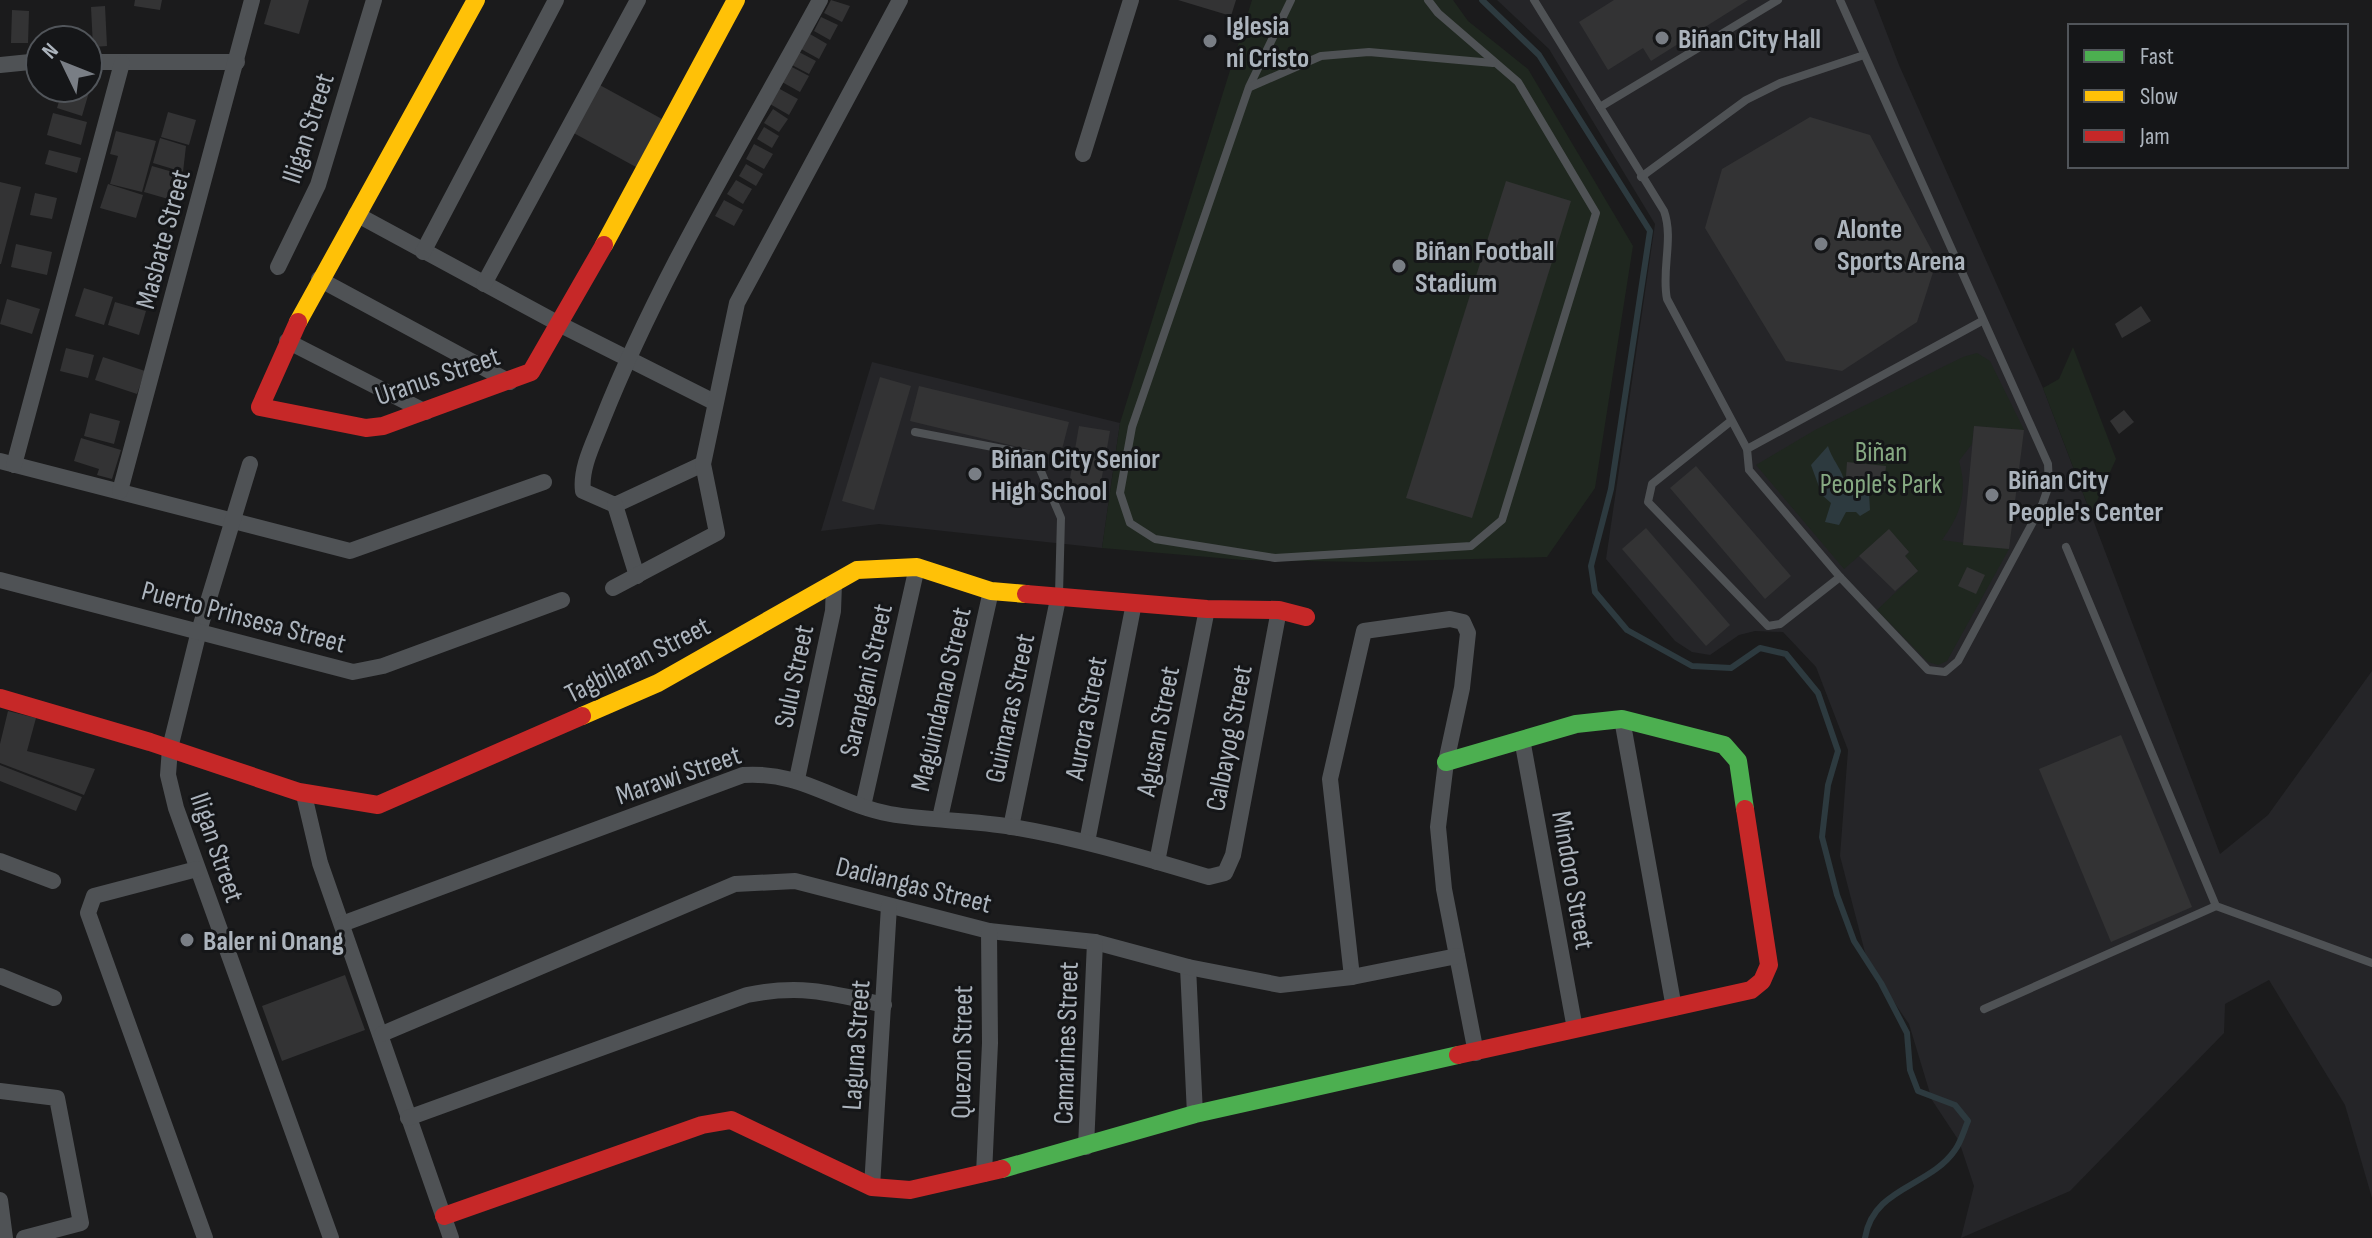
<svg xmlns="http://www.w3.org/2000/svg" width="2372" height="1238" viewBox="0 0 2372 1238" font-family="'Sofia Sans Condensed',sans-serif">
<rect width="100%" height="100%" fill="#1b1b1c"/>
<g fill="#252528">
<polygon points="1497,0 1874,0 1899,65 2043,388 2220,854 2268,815 2372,671 2372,1198 2345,1105 2269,980 2225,1004 2224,1033 2070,1191 1961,1238 1974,1186 1959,1141 1932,1100 1909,1024 1868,964 1840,856 1848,750 1816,667 1783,632 1755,631 1739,635 1710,655 1692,652 1675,641 1606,559 1655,224 1549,49"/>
<polygon points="872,362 1120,423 1102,548 879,524 821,531"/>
</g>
<g fill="#1f271f">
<polygon points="1252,0 1453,0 1468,21 1528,69 1633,246 1595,488 1547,557 1368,562 1243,560 1102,548 1120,423"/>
<polygon points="2073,347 2116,459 2091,514 2043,388 2059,379"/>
<path d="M1977,353l13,8 34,69 -50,-4 -2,18 -13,17c9,31 2,53 -17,79l67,9 -62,112 -9,4 -10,-3 -51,-52 41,-39 -13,-15 4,-4 -20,-22 -45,39 -88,-104 59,-35 148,-73z"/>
</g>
<path fill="#2d3a3f" d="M1828,446c5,17 18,26 17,44l24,3 1,17 -10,6 -4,-4h-10l-7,13 -14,-3 6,-19 -9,-8 -11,-30z"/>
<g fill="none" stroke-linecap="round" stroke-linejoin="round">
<path stroke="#2d3a3f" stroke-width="6" d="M1482,0l57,55 111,176 -39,258 -20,77 4,26 32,38 65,36 39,2 29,-20 26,6 32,39 20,58 -10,34 -6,52 15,58 17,46 27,42 26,50 3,37 8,21 37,14 13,16c-4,9 -7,21 -13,29 -25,37 -82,37 -90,88"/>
</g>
<g fill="#333334">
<polygon points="135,0 162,0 160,10 134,6"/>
<polygon points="271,0 309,0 299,34 264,24"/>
<polygon points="831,0 850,6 842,22 824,13"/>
<polygon points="1178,0 1236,0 1231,16"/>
<polygon points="1614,0 1748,0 1651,61 1643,48 1608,70 1579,22"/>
<polygon points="105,6 107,46 93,47 91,7"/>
<polygon points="12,10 29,11 28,43 11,43"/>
<polygon points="821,17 838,25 830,40 814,31"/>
<polygon points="810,34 827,44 819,59 801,49"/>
<polygon points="799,52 816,61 809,74 792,65"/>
<polygon points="790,66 809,76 800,92 782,82"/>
<polygon points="88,81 92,82 82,116 57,108 63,88 88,88"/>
<polygon points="596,83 662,119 636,167 570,131"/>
<polygon points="778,88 798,99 789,115 770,104"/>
<polygon points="773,109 788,119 779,132 764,123"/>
<polygon points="168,112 196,120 189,145 161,137"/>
<polygon points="53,113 87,122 81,145 47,135"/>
<polygon points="1810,117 1870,135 1937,260 1917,322 1842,371 1786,361 1705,228 1722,169"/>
<polygon points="764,127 779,136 772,148 757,139"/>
<polygon points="116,131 156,141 142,192 110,184 118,156 110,154"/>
<polygon points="160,138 186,146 183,172 153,163"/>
<polygon points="754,144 773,154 764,169 746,159"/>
<polygon points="49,150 81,158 77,173 45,164"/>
<polygon points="746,164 763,174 756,186 739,176"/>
<polygon points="152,166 190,177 182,203 144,192"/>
<polygon points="736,180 752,189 743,204 727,194"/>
<polygon points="1506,181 1571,201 1472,518 1406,498"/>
<polygon points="0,182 21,187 1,264 0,264"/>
<polygon points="108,184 143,195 136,218 100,208"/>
<polygon points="35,193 57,198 52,219 30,215"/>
<polygon points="724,200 743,210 734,226 715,216"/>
<polygon points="16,244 52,252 47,275 11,267"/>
<polygon points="84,288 113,297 104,325 75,316"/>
<polygon points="7,299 40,309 32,334 0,324"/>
<polygon points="115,302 146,311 139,335 108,325"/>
<polygon points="2141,306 2151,321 2122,338 2115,324"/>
<polygon points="66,348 94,355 88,378 60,371"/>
<polygon points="103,357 145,371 137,394 95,380"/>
<polygon points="880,377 911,386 874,510 842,501"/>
<polygon points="919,386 1069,422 1060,457 910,421"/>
<polygon points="2124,410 2134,422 2119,434 2110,421"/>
<polygon points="90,413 120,421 114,444 84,436"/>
<polygon points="1079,426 1110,431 1100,488 1069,484"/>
<polygon points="1974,426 2024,430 2009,549 1963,545"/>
<polygon points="81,438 121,450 112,479 97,475 99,469 74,461"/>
<polygon points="1847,462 1886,466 1883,494 1845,490"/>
<polygon points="1696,466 1791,576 1765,599 1670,488"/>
<polygon points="1646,528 1730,625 1706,646 1622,549"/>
<polygon points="1889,529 1909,552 1905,556 1918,571 1895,591 1859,556"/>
<polygon points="1967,567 1985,575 1976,594 1958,586"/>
<polygon points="8,711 36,718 27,751 95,769 84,795 0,763 0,744"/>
<polygon points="2121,735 2192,907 2111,942 2039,769"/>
<polygon points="0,765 82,797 76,811 0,781"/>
<polygon points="345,975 365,1030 282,1061 262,1006"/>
</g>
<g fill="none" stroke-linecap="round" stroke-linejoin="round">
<g stroke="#4f5255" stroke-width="8">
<polyline points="1291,0 1249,87 1132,427 1120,493 1130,523 1155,539 1275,558 1471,546 1502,520 1596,213 1518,82 1438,13 1428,0"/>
<path d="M1534,0l130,211c10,28 -3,59 3,88l80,150 2,21 91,107 88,93 17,2 13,-11 84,-156 7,-20 -1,-21 -208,-464"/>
<polyline points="1250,87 1321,56 1369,52 1493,63"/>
<polyline points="1600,107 1778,0"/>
<polyline points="1641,177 1746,100 1780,83 1864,55"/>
<polyline points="1731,421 1652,484 1648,502 1768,626 1780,624 1840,577"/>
<polyline points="915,432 1034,455 1061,518 1059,594"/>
<polyline points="1747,449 1982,321"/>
<polyline points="2066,547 2216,906 2372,963"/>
<polyline points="1984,1009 2216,906"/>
</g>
<g stroke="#4f5255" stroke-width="16">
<polyline points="88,62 237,62"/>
<polyline points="0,65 40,61"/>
<polyline points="1083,154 1131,0"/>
<polyline points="356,214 561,325 714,402"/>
<polyline points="423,252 556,0"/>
<polyline points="278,267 318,185 374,0"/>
<polyline points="319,279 510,382"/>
<polyline points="484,284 638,0"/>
<polyline points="287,341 426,412"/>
<polyline points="0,461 350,551 544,482"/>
<polyline points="250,464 199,631 170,748 168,775 176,808 331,1238"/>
<path d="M703,464l-88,41 -32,-14c-3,-23 11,-49 19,-70 58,-146 143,-283 218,-421"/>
<polyline points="14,465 122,63"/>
<polyline points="120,491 252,0"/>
<polyline points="615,505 637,576"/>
<polyline points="0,580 353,672 383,666 562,600"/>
<polyline points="613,588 717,533 703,464 737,303 900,0"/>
<polyline points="1622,719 1674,1008"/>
<polyline points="1522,739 1575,1029"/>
<polyline points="797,779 833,611 834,584"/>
<polyline points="304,795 320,863 451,1238"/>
<polyline points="863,806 917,567"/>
<polyline points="940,818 991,591"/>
<polyline points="1011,827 1058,599"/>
<polyline points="1087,842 1134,603"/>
<polyline points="0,861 53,881"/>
<polyline points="1157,862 1207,609"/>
<polyline points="197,869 94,896 88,913 205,1238"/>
<path d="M342,924l401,-149c59,-4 93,29 147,39 40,7 82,6 122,13 67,11 132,31 197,50l16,-4 8,-18 46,-245"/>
<polyline points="1188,967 1195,1114"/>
<polyline points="0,976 54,998"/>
<polyline points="1352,977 1330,779 1364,631 1450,619 1463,622 1468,633 1462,688 1446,762 1438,827 1444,889 1476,1053"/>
<polyline points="382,1034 735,884 795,881 989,931 1095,942 1188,967 1280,985 1352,977 1457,956"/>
<polyline points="0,1091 57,1098 81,1223 24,1238"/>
<path d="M408,1118l339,-123c54,-11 85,-2 137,10"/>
<polyline points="1086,1147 1095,942"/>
<polyline points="984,1174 990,1043 989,931"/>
<polyline points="872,1187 889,906"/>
<polyline points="0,1200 5,1238"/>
</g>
<g stroke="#4caf50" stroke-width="18">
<polyline points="1446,762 1576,724 1622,719 1724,745 1738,761 1745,809"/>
<polyline points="1002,1169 1195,1114 1458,1055"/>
</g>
<g stroke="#ffc107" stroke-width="18">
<polyline points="604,245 736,0"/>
<polyline points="298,322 476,0"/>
<polyline points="582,716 658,683 857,570 917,567 991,591 1026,594"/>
</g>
<g stroke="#c62828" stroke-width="18">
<polyline points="298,322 260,407 366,428 383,426 531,372 604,245"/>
<polyline points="1026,594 1207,609 1279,610 1306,617"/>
<polyline points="0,698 150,742 299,792 378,805 582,716"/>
<polyline points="1458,1055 1751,990 1762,981 1769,965 1745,809"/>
<polyline points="444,1216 702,1125 731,1120 872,1187 910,1190 1002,1169"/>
</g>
</g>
<g fill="#797e85" stroke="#151618" stroke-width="3">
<circle cx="1662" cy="38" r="8"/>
<circle cx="1210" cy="41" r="8"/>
<circle cx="1821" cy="244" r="8"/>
<circle cx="1399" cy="266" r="8"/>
<circle cx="975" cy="474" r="8"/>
<circle cx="1992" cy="495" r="8"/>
<circle cx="187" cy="940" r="8"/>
</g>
<g text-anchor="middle" stroke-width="6" stroke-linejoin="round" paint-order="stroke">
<g font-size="28" font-weight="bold" fill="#acb4bd" stroke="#151618" text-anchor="start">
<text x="1226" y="35">Iglesia<tspan x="1226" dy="32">ni Cristo</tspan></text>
<text x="1678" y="48">Biñan City Hall</text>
<text x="1837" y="238">Alonte<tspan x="1837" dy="32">Sports Arena</tspan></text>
<text x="1415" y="260">Biñan Football<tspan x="1415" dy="32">Stadium</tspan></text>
<text x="991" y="468">Biñan City Senior<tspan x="991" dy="32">High School</tspan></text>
<text x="2008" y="489">Biñan City<tspan x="2008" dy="32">People's Center</tspan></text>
<text x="203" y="950">Baler ni Onang</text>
</g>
<g font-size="28" fill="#acb4bd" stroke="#151618">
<text transform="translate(307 128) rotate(-72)" y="10">Iligan Street</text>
<text transform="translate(162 239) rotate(-75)" y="10">Masbate Street</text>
<text transform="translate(437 375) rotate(-19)" y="10">Uranus Street</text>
<text transform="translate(244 616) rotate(15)" y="10">Puerto Prinsesa Street</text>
<text transform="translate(637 659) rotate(-27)" y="10">Tagbilaran Street</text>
<text transform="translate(793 676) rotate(-78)" y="10">Sulu Street</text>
<text transform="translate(865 680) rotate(-77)" y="10">Sarangani Street</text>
<text transform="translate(940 699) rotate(-77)" y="10">Maguindanao Street</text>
<text transform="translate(1009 708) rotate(-78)" y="10">Guimaras Street</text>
<text transform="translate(1085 718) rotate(-79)" y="10">Aurora Street</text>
<text transform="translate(1157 731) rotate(-79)" y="10">Agusan Street</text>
<text transform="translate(1228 738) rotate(-79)" y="10">Calbayog Street</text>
<text transform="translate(678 774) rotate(-19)" y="10">Marawi Street</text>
<text transform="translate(218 847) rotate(71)" y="10">Iligan Street</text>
<text transform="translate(1574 880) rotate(80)" y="10">Mindoro Street</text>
<text transform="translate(914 884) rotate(14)" y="10">Dadiangas Street</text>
<text transform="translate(1065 1043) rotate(-88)" y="10">Camarines Street</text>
<text transform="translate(855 1045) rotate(-86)" y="10">Laguna Street</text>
<text transform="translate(961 1052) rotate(-89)" y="10">Quezon Street</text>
</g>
<g font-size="28" fill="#86a982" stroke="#151618">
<text x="1881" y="461">Biñan<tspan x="1881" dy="32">People's Park</tspan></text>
</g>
</g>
<rect x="2068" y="24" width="280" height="144" fill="#151618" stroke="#51555a" stroke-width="2"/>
<rect x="2084" y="50" width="40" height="12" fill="#4caf50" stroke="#51555a" stroke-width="2"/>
<text x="2140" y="64" font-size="24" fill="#acb4bd">Fast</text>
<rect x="2084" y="90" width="40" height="12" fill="#ffc107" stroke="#51555a" stroke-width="2"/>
<text x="2140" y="104" font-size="24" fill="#acb4bd">Slow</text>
<rect x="2084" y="130" width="40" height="12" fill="#c62828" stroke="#51555a" stroke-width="2"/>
<text x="2140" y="144" font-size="24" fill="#acb4bd">Jam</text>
<g transform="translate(64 64) rotate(313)"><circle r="38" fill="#151618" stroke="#51555a" stroke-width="2"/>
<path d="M0-6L14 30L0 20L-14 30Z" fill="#797e85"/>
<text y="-12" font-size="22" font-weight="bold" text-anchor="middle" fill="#acb4bd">N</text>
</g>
</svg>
